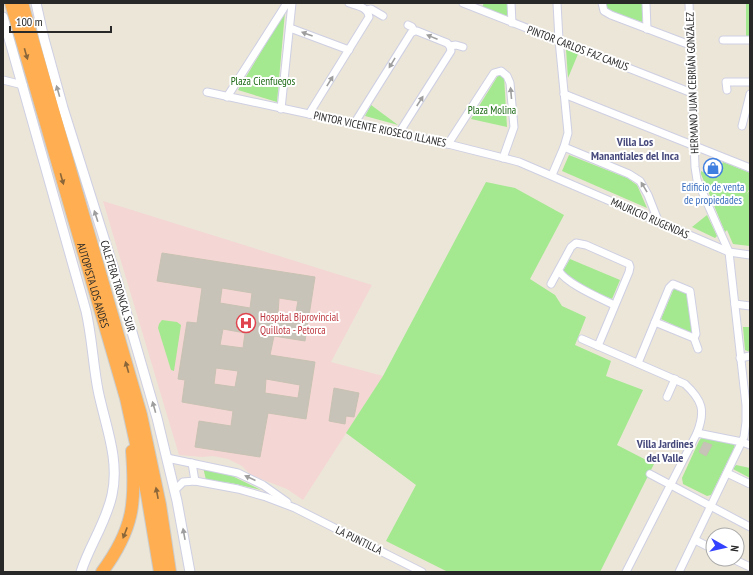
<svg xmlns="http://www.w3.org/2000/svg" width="753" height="575" viewBox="0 0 753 575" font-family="'PT Sans Narrow',sans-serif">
<rect width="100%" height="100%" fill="#ece6d8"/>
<polygon fill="#f4d6d4" points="103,201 372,285 331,362 383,376 303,500 287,489 251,475 242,466 228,459 213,456 202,457 179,455"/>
<g fill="#a4e890">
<polygon points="484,3 507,3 507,16 482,7"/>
<polygon points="607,3 642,3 642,22 607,10"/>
<rect x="746" y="4" width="4" height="32"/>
<polygon points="285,12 277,102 238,90"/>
<polygon points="566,49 578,54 568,78"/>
<polygon points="499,74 504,76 507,127 471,119"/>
<polygon points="371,105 398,125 365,116"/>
<polygon points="569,155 627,178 637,185 647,208 562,171"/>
<polygon points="723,162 750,173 750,188 746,195 750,190 750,246 733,244 727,230 725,232 701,174 701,171 715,178"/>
<polygon points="486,182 515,188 564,215 530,279 555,295 562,306 586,317 575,345 611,361 606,376 643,390 617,445 654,464 600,572 448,572 386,541 416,485 346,433 383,376"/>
<polygon points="707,215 717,236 715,238 692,227"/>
<polygon points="570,259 620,280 612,299 584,287 563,271"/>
<polygon points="675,286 688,292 692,334 661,319"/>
<polygon points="162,320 177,322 181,325 174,371 171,370 158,328 159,324"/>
<polygon points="743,327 750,327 750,352 745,350"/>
<polygon points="702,437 731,442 735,446 711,495 707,496 683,484 682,478 699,441"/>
<polygon points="736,465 750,468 750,478 733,469"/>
<polygon points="203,467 226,473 261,490 231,483 206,480"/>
</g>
<g fill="#c7c3b8" stroke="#c7c2b2" fill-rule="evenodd">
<path d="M162,253l153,24 -10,64 -31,-5 -4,19 45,7 -9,57 -38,-6 -8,44 -65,-10 4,-26 32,5 2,-15 -51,-9 3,-22 -7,-1 9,-57 10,1 5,-35 -45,-7zM222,288l30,5 -2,15 -30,-5zM279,298l19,3 -3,16 -17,-3zM223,329l22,4 -2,15 -23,-3zM216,368l22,3 -3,16 -21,-3zM266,379l34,6 -2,13 -33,-5z"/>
<polygon points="334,388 359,393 354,417 346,416 345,424 329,421"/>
<polygon points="704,442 712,445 706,456 699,452"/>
</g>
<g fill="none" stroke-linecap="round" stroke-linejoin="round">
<g stroke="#cecfe3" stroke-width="9">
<g id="street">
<polyline points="463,3 692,93"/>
<polyline points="511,3 512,23"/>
<polyline points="602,3 604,11 611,15 690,45"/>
<polyline points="646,3 647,29"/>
<polyline points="367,10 371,9 383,16"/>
<polyline points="408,25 412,27 414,31 417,31 447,43 450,46"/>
<polyline points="290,28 349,50"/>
<polyline points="723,40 750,40"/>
<polyline points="450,46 456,45 463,47"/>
<polyline points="3,80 23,85"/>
<polyline points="727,90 726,82 750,82"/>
<polyline points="207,92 448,144 519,162 729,252 750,255"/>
<polyline points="564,94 750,168"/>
<polyline points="227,97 287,3"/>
<polyline points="281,109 292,3"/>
<path d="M309,114l60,-97c-1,-10 -11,-11 -20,-14"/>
<polyline points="354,124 411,33 414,31"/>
<polyline points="742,126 750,94"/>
<polyline points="399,133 451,51 450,46"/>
<polyline points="448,144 494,73 501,71 507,76 510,83 514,127 503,158"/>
<polyline points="564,147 629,174 640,181 648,195 659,223"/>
<polyline points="552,175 564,147 568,133 559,40 557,3"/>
<path d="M559,271c8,13 41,27 55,34"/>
<polyline points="551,284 571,247 576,243 586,245 629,264 630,267 629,272 598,346"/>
<polyline points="735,304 750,306"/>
<polyline points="655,322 694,338"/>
<path d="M582,339l103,45c17,16 21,26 12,49l-71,139"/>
<polyline points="740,358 750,356"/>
<polyline points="638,363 669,288 673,284 690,291 696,334 694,338 698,349"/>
<polyline points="667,397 675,379"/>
<polyline points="697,433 742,442 750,445"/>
<polyline points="167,458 238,473 263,485 287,502"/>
<polyline points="192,463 195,481"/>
<polyline points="727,473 750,484"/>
<polyline points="650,474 750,527"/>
<polyline points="175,490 183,482 195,481 238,489 266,497 295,508 422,572"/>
<polyline points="695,540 713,549"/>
<polyline points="733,559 750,567"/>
<polyline points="679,572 744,437 746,422 746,405 729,252 697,180 695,167 689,3"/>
</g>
</g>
<g stroke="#cecfe3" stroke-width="11">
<g id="secondary">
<polyline points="36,3 44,39 63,108 114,270 157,418 177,501 190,572"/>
<path d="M3,17l83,294c6,26 7,53 12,79 7,35 22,69 14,105 -6,28 -23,51 -31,77"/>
</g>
</g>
<g stroke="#cbcbcb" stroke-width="14">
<g id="highway">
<path id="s1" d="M11,3l115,395 21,96 13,78"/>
<polyline points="22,3 141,415 160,505 170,572"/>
<path d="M102,572c32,-43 34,-70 30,-121"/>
</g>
</g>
<use href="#street" stroke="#fff" stroke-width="7"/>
<use href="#secondary" stroke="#fff" stroke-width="9"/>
<use href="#highway" stroke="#ffaf51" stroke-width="12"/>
</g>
<defs><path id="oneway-solid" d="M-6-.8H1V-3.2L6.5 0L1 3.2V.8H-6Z"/></defs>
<g fill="#9e9e9e">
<use href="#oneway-solid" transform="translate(307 34) rotate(-160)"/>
<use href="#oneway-solid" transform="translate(432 37) rotate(-158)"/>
<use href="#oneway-solid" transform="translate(392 63) rotate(121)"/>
<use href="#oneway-solid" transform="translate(330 81) rotate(-58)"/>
<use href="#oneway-solid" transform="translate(58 91) rotate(-106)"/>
<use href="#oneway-solid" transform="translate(511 93) rotate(-95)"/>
<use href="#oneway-solid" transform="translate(420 101) rotate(-57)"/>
<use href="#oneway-solid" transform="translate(644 187) rotate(-121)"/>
<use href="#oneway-solid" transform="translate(96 216) rotate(-108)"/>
<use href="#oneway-solid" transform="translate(154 407) rotate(-106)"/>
<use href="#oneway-solid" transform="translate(250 478) rotate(-156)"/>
<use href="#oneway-solid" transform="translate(184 534) rotate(-100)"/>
</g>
<g fill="#89653a">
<use href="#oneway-solid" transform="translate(26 54) rotate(74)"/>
<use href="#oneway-solid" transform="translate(62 179) rotate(74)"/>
<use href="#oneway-solid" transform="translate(127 367) rotate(-106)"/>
<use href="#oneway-solid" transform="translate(157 493) rotate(-101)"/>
<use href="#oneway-solid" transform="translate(125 533) rotate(111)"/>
</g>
<defs>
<g id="shop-ring" transform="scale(1)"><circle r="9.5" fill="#fff" stroke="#3f7fe0" stroke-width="1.5"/><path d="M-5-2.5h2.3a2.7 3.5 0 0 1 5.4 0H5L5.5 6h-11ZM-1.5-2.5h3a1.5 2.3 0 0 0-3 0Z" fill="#3f7fe0"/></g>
<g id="hospital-ring" transform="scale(1)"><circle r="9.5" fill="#fff" stroke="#e0444e" stroke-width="1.5"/><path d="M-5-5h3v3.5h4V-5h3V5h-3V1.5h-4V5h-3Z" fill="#e0444e"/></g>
</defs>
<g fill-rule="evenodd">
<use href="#shop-ring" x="713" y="168"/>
<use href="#hospital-ring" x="246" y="323"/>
</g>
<g text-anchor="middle" stroke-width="4" stroke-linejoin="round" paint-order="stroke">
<g font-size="11" fill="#282828" stroke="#fff">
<text transform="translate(578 48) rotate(21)" y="4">PINTOR CARLOS FAZ CAMUS</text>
<text transform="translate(692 83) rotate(-92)" y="4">HERMANO JUAN CEBRIÁN GONZÁLEZ</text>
<text transform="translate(380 129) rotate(12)" y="4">PINTOR VICENTE RIOSECO ILLANES</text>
<text transform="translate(650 218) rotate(24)" y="4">MAURICIO RUGENDAS</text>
<text dy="4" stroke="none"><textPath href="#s1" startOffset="294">AUTOPISTA LOS ANDES</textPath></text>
<text transform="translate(118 286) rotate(73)" y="4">CALETERA TRONCAL SUR</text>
<text transform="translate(359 540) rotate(26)" y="4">LA PUNTILLA</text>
</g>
<g font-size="11" fill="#1c6a14" stroke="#fff">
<text x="263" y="85">Plaza Cienfuegos</text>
<text x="492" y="114">Plaza Molina</text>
</g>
<g font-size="11" fill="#366cbe" stroke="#fff">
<text x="713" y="191">Edificio de venta<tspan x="713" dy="13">de propiedades</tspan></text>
</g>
<g font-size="11" fill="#be3a42" stroke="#fff" text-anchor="start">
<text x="260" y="321">Hospital Biprovincial<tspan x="260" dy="13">Quillota - Petorca</tspan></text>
</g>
<g font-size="12" font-weight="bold" fill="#46497c" stroke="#fff">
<text x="635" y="146">Villa Los<tspan x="635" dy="14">Manantiales del Inca</tspan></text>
<text x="665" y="448">Villa Jardines<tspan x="665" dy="14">del Valle</tspan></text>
</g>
</g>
<rect width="753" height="575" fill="none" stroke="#282828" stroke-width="8"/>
<g transform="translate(725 547) rotate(98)"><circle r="19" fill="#ffffff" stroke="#a9a9a9"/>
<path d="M0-3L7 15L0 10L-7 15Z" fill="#3342ff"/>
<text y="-6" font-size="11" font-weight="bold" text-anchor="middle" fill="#282828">N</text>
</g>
<path d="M10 26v6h101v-6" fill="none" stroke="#282828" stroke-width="2"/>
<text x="16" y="26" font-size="12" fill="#282828" stroke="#ffffff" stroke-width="3" paint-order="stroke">100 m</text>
</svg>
